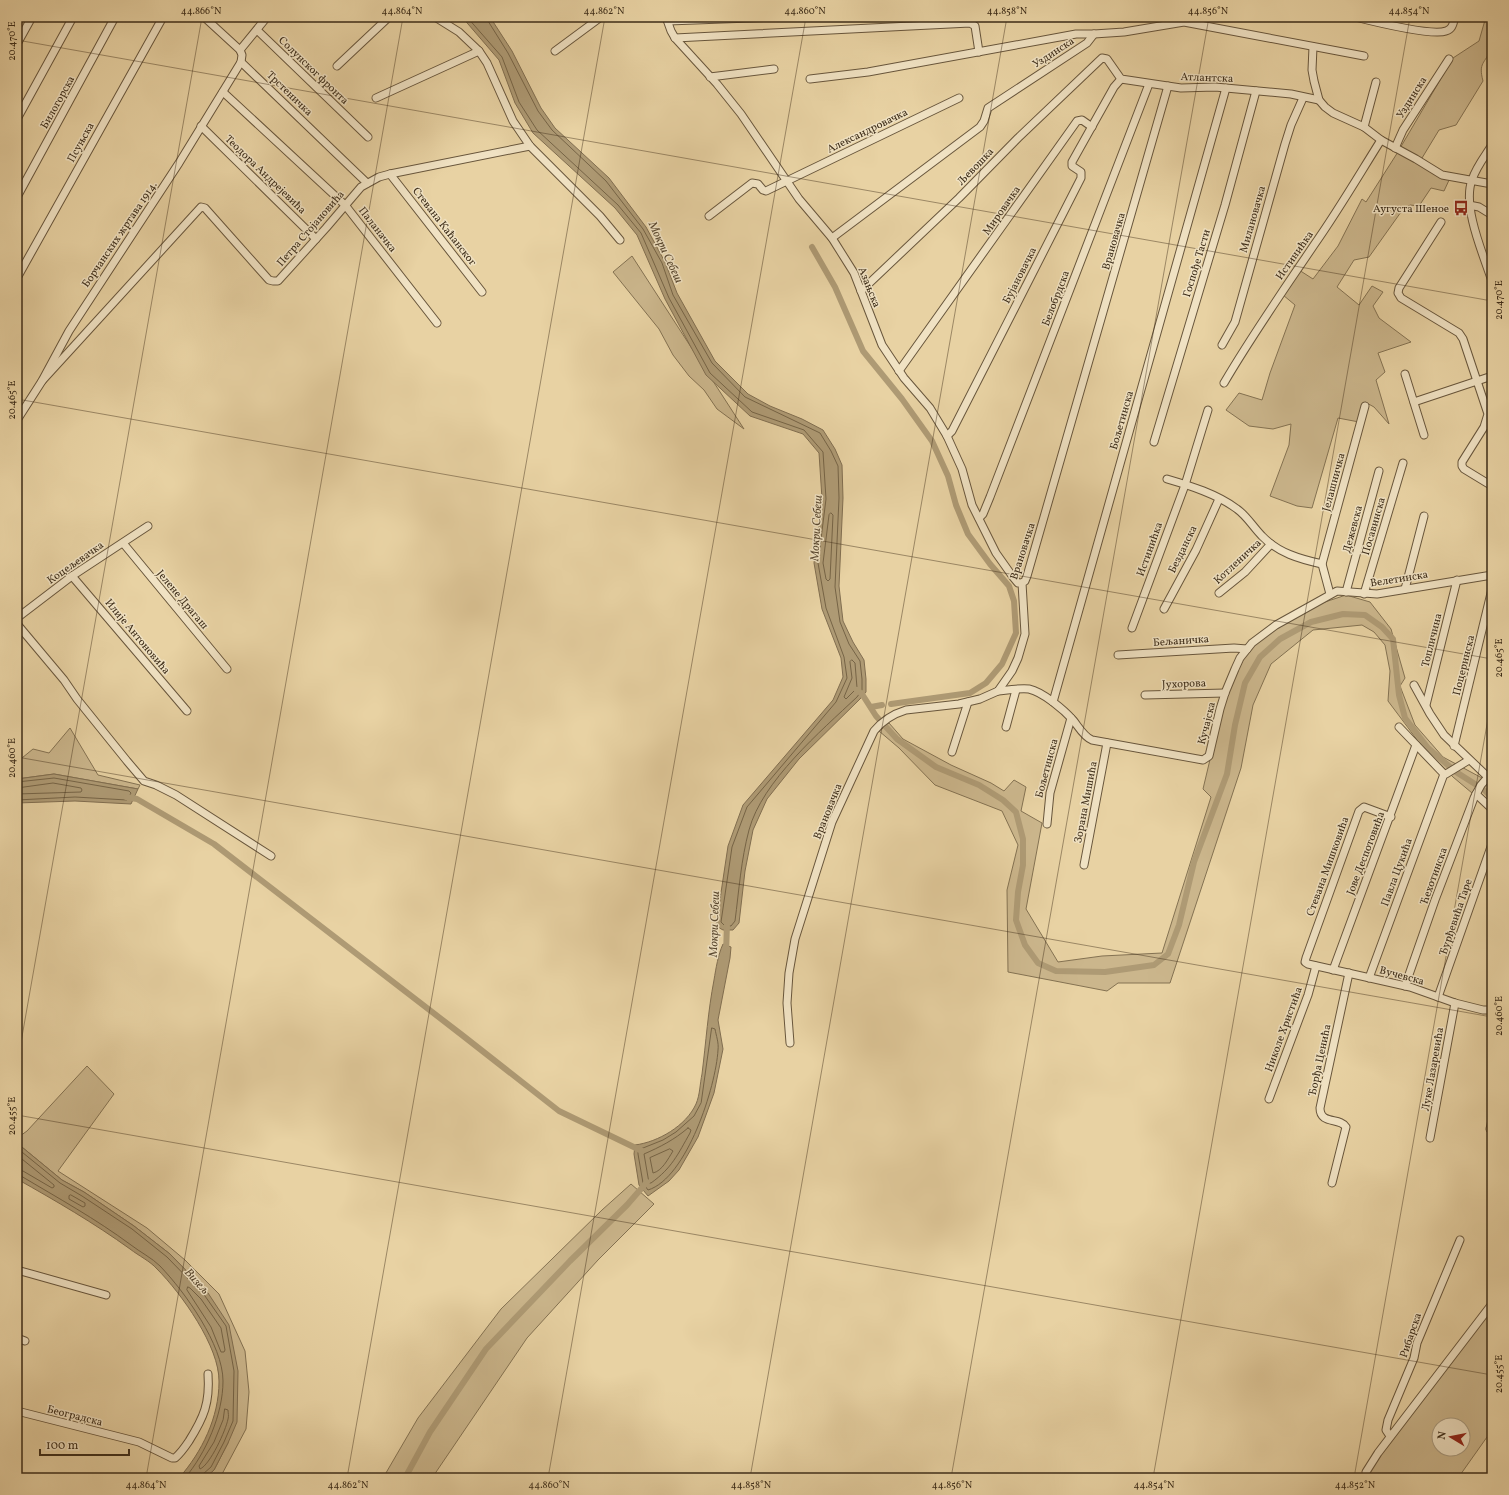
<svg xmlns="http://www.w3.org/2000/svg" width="1509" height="1495" viewBox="0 0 1509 1495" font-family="Vollkorn,serif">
<rect width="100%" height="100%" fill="#e8d2a3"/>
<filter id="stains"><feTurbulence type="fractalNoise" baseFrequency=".005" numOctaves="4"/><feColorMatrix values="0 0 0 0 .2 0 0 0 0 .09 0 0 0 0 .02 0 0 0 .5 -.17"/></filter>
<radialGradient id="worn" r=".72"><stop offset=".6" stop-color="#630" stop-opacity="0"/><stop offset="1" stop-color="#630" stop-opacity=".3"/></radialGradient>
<g fill="#cbb68c" stroke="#847252" fill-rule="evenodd">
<path d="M1485,20l7,1c0,8 2,21 -1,28 -6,15 -13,13 -8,32l-27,44 -17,5 -20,33 31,15 -6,13 -13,-3 -12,18 -9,-1 -9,7 -32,45 -15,3 -17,27 22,18 13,-19 11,6 -10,14 6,12 32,24 -33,11 7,19 -9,8 13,44 -15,-17 -9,-5 -6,20 -21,-4 -26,90 -15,-2 -27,-10 19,-51 2,-21 -18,5 -24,-3 -23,-16 13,-17 23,7 8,-27 25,-68 -12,-10 16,-25 14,9 25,-33 24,-47 4,3 30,-47 57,-97 26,-17z"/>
<polygon points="632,256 744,429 717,409 704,390 689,376 673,355 659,329 613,272"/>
<polygon points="1346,595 1370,602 1391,629 1405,678 1400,686 1415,725 1443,757 1482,778 1472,793 1453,777 1421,745 1388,701 1390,671 1385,645 1374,632 1362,625 1313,630 1271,664 1253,705 1241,768 1170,983 1118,983 1107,991 1008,972 1007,890 1018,845 1002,811 935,785 899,748 879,731 889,723 903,739 951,765 991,783 1004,791 1014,780 1026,787 1021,811 1042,823 1026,909 1058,962 1102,956 1162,953 1211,797 1203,789 1218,726 1233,679 1249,649 1277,625 1307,608"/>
<polygon points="70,728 98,775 140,785 138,789 54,774 17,779 17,762 33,749 49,753"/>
<polygon points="87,1066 114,1094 58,1171 147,1228 185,1260 219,1294 245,1351 249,1392 246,1429 221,1476 218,1478 205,1478 214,1470 228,1443 208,1293 170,1254 134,1226 84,1192 62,1180 17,1143 17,1134 20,1136 27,1131"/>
<polygon points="631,1184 654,1204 598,1260 527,1338 432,1478 383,1478 418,1418 501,1309 602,1210"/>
<path d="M1492,1310v120l-34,48h-93c39,-59 83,-114 127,-168zM1439,1425h24v24h-24z"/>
</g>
<g fill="#ae9a74" stroke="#816e50">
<polygon points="462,17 490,17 512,51 541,108 555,128 609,178 646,227 665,262 677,293 715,361 748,394 770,406 802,419 823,430 835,449 842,465 843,498 839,586 843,621 853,642 864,660 866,679 866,692 860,699 799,759 767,799 753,830 745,871 739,923 733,930 723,930 716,926 728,846 743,805 833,700 843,677 841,658 822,609 814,563 822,499 819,453 803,434 750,416 706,375 665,299 637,235 615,208 533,133 515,103 499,60"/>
<polygon points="54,774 138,789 131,804 75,801 17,803 17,779"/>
<path d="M723,944l8,3 -1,11 -12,62 5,29 -9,44 -16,44 -19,33 -10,11 -21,15 -9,-11 -5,-31 1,-9c23,-3 51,-19 61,-41 4,-9 4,-21 6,-30 4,-32 6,-63 12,-94 2,-12 4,-25 9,-36z"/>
<path d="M17,1143l45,37 22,12 50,34 36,28 38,39 21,32 9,46 -1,51 -9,21 -14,27 -9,8h-26c23,-26 40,-61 40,-96 1,-35 -38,-89 -62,-113 -7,-8 -18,-13 -27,-20 -36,-26 -74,-48 -113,-70z"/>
</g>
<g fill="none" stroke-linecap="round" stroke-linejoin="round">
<g stroke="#766446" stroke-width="1">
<path d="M467,17l35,40 17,45 18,28 81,75 23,28 28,65 41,75 42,39 52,18 19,22 3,47 -8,64 8,45 18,49 3,21 -11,24 -89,105 -15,40 -11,75 3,3 7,1 4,-5c4,-31 6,-61 14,-91 13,-49 72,-99 108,-133l5,-7v-11l-2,-18 -11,-17 -9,-22 -5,-35 4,-89 -1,-32 -7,-15 -11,-18 -75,-36 -33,-34 -39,-68 -11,-32 -19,-34 -37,-48 -54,-51 -14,-19 -30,-58 -20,-32 -1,-4"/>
<polygon points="831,513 833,515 830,579 828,581 826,579 823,563 829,515"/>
<polygon points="852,660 855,663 857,688 846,699 844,697 852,678 850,662"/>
<polyline points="17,782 54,778 129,791 131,793 127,800 75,797 17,800"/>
<polyline points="17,788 53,783 81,788 82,790 81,792 17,794"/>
<path d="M712,1028l3,1c1,6 4,14 3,21 -2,36 -31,128 -70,140l-5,-7 -5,-29v-4l25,-10 13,-8 18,-16 7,-13z"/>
<path d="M688,1128l3,2 -1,3c-12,21 -18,35 -39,50h-2l-5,-29c16,-7 30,-14 44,-26z"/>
<polyline points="17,1148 60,1183 82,1196 132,1229 167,1257 205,1296 226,1326 234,1371 233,1421 224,1442 211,1467 203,1474 203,1478"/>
<path d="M670,1149l3,2c-5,8 -11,20 -20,22l-3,-15z"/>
<polyline points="17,1155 54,1185 54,1187 52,1188 23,1171 17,1170"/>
<path d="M17,1175l4,1c37,22 75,43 110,69 9,7 21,13 29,21 25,26 63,79 63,115 0,33 -17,72 -38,97"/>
<polygon points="71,1195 85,1203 85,1206 83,1207 69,1199 69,1196"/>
<polygon points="188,1287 190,1288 201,1299 221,1328 225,1350 224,1352 221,1352 211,1327 187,1290"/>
<path d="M225,1409l3,1c0,3 1,6 0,9 -2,11 -18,46 -28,50l-1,-3 15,-24 9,-22z"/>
</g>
<g stroke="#ae9a74" stroke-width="6">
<polyline points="812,247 835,287 863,351 902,399 932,441 948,476 956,505 968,534 990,564 1009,586 1014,601 1016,633 1002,664 986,683 970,693 891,704"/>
<polyline points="857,690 862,694 876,716 897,739 936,767 979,785 1003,800 1016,812 1023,839 1023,865 1018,892 1016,920 1025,945 1038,963 1056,971 1105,972 1154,965 1168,954 1179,925 1194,862 1227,774 1235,725 1245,683 1260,657 1280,639 1311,622 1343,614 1365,615 1382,627 1393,639 1399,695 1405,718 1428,748 1456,772 1475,784"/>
<polyline points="871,707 882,705"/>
<polyline points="1484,790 1492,798"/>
<polyline points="126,797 137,799 214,844 462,1035 559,1111 642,1151"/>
<polyline points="726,954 727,923"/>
<polyline points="405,1478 430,1432 486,1349 570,1261 627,1205 647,1182"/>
</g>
<g stroke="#68563c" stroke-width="9">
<g id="minor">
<polyline points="435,17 459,32 479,51 487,63 513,121 530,146 600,216 620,240"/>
<polyline points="666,17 671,31 675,38 717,84 741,114 799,199 832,238 854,273 882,345 904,378 930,408 947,436 962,469 972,505 996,553 1013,577 1018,583 1022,583"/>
<path d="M1355,17c16,4 77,19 91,14 7,-2 7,-8 9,-14"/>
<polyline points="668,21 776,17"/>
<polyline points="257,30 368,137"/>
<polyline points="675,38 970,23 975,26 979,52"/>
<polyline points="17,44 32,17"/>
<polyline points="1313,47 1312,70 1314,81 1319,100 1325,107 1333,113 1364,127 1381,140 1416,159 1442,175 1492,184"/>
<polyline points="240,50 267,17"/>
<polyline points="555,51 601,17"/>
<polyline points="241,62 367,183"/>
<polyline points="337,66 389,17"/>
<polyline points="710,77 774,69"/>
<polyline points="810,79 868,72 1076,34 1094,34 1124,32 1184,22 1364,56"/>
<polyline points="223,92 345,205 437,323"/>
<polyline points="376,98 479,51"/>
<polyline points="17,119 73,17"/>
<polyline points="201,126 316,239"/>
<polyline points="1364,127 1376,82"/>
<path d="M1492,145c-7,11 -16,22 -20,35 -10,26 11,74 20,101"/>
<polyline points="1395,148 1403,130 1449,59"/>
<polyline points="390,174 482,292"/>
<polyline points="17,197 115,17"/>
<polyline points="1469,205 1479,207 1492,215"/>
<polyline points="709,216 752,183 758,184 763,190 766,191 959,98"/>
<polyline points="1441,222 1399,288 1398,293 1401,298 1459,333 1463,339 1488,414 1484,427 1462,462 1462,466 1464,469 1492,486"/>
<polyline points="832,238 980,127 984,121 988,108 1087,43 1094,34"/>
<polyline points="17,278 163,17"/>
<polyline points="861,291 959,198 1018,138 1102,58 1107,59 1121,79 1181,88 1215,87 1291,94 1319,100"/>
<polyline points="1222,345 1235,322 1285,144 1291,125 1303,98"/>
<polyline points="899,371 1077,121 1082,120 1092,127"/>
<polyline points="1405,374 1424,435"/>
<polyline points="42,381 201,207 205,208 269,280 273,281 278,281 326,228 361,187 379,177 390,174 530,146"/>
<path d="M1224,383c28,-48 59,-92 90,-138 24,-34 45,-70 67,-105"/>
<polyline points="1414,402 1492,376"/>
<polyline points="17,420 42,381 69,331 179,163 241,62 242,55 240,50 204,17"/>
<polyline points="947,436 952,431 1081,178 1081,172 1072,166 1072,162 1114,87 1121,79"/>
<polyline points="1154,442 1225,205 1256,91"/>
<path d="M1167,479c24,7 50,15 70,30 10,7 16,18 25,27 16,17 38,23 60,28l8,30"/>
<polyline points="979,518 983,514 990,497 1149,84"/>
<polyline points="123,543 227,669"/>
<polyline points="1322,564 1365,406"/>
<polyline points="72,576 187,711"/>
<polyline points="1405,589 1424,516"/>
<polyline points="1346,592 1379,471"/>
<polyline points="1219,593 1245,572 1271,544"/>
<polyline points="1364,594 1403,463"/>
<polyline points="1164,609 1196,550 1219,499"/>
<polyline points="17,618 72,576 148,526"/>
<polyline points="17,624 64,680 77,699 127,761 144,781 156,785 176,795 271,856"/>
<polyline points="1132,628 1185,485 1208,410"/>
<polyline points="1118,655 1234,648 1247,649"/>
<polyline points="1414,685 1430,714 1444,735 1491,780"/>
<path d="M998,691c10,-1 21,-3 31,-2 14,3 35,21 44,31 5,6 11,17 19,20l111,20 6,-4 11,-47 5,-16 10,-24 5,-11 12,-15 24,-18 61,-34 40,3 115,-19"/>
<polyline points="1145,695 1225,693"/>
<polyline points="1053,702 1226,88"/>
<polyline points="1426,705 1457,580"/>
<polyline points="1006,727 1016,690"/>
<polyline points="1399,727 1444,774"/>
<polyline points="1454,746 1492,589"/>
<polyline points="952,752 968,702"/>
<polyline points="1444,774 1446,774 1469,760"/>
<polyline points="1476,794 1492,809"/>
<polyline points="1391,817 1364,807 1359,811 1306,958 1305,962 1308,964 1410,987 1455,1003 1483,1010 1492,1010"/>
<polyline points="1047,824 1050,793 1071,718"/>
<polyline points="1084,865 1107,743"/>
<polyline points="1333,970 1416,745"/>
<polyline points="1369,978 1444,774"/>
<polyline points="1405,986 1435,900 1474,798 1481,785 1488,777"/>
<polyline points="1438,997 1492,844"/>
<path d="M790,1043l-3,-40 2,-30 6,-34 37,-117 42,-91c9,-11 19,-17 32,-21l53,-6 21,-5 18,-8 14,-20 6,-13 7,-24 -3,-51 3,-2 2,-5 141,-490"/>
<polyline points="1269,1099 1308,995 1316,966"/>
<polyline points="1490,1129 1492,1120"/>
<polyline points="1430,1138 1455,1003"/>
<path d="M1332,1183l14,-56c-6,-10 -26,-2 -26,-19l29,-135"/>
<polyline points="17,1270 106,1295"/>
<polyline points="17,1338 25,1341"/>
<path d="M17,1411l122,31 33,16h3c6,-5 10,-11 14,-17 15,-24 21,-38 19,-67"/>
<polyline points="1390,1436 1386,1430 1388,1420 1414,1358 1417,1343 1460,1240"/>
<polyline points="1366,1472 1378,1453 1492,1304"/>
</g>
</g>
<use href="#minor" stroke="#f0e2c3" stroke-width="7"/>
</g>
<path fill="none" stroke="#3d2d19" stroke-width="1" stroke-opacity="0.45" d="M17,40l1475,261M17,399l1475,260M17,757l1475,260M17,1065l185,-1048M17,1115l1475,260M17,1473l28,5M146,1478l257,-1461M347,1478l258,-1461M548,1478l258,-1461M750,1478l257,-1461M951,1478l258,-1461M1153,1478l257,-1461M1354,1478l138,-782"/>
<defs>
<g id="bus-bare" transform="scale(1.2)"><path d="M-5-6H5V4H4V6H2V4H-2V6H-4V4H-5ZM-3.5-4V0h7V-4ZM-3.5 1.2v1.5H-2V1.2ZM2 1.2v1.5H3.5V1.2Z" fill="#8f2418" stroke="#f0e2c3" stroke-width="2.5" paint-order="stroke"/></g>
</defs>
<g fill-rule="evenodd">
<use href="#bus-bare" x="1461" y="208"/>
</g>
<g text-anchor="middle" stroke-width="3" stroke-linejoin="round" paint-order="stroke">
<g font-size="11" fill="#3d2d19" stroke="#f0e2c3">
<text transform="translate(1053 52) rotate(-33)" y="4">Уздинска</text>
<text transform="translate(314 70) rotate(44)" y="4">Солунског фронта</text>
<text transform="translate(1207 77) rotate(2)" y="4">Атлантска</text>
<text transform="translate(290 93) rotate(44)" y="4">Трстеничка</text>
<text transform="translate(1411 97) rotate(-58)" y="4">Уздинска</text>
<text transform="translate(57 102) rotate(-61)" y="4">Билогорска</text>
<text transform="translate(867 130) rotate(-26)" y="4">Александровачка</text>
<text transform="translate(80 142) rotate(-61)" y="4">Псуњска</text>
<text transform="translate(975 166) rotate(-46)" y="4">Љевошка</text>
<text transform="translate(266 174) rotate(44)" y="4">Теодора Андрејевића</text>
<text transform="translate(1001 210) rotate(-55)" y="4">Мировачка</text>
<text transform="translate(1252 219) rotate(-74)" y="4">Милановачка</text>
<text transform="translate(445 226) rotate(52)" y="4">Стевана Каћанског</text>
<text transform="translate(310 228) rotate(-49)" y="4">Петра Стојановића</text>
<text transform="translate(378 229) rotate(52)" y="4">Паланачка</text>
<text transform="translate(119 234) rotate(-56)" y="4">Борчанских жртава 1914.</text>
<text transform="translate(1113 241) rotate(-74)" y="4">Врановачка</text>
<text transform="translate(1294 255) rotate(-55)" y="4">Истинићка</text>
<text transform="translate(1196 263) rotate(-73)" y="4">Госпође Тасти</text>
<text transform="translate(1019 275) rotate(-63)" y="4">Бујановачка</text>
<text transform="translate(870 287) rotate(68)" y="4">Азањска</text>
<text transform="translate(1055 298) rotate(-69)" y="4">Белобрдска</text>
<text transform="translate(1121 420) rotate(-74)" y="4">Бољетинска</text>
<text transform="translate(1333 482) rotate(-75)" y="4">Јелашничка</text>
<text transform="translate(1373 526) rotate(-74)" y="4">Посавинска</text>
<text transform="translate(1352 529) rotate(-75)" y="4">Дежевска</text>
<text transform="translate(1149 549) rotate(-70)" y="4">Истинићка</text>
<text transform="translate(1182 549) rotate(-64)" y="4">Безданска</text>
<text transform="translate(1022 551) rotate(-72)" y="4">Врановачка</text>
<text transform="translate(1237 561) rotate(-43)" y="4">Котленичка</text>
<text transform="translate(75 562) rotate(-35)" y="4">Коцељевачка</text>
<text transform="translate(1399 578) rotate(-9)" y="4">Велетинска</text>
<text transform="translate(183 599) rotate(50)" y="4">Јелене Драгаш</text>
<text transform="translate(138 636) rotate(50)" y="4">Илије Антоновића</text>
<text transform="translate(1181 640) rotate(-4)" y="4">Бељаничка</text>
<text transform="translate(1431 640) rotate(-76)" y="4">Топличина</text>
<text transform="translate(1463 665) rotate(-76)" y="4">Поцеринска</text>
<text transform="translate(1184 683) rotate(-2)" y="4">Јухорова</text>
<text transform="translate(1206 723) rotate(-76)" y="4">Кучајска</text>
<text transform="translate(1046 768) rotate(-75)" y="4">Бољетинска</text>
<text transform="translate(1085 802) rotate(-79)" y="4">Зорана Мишића</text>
<text transform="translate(827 811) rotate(-68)" y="4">Врановачка</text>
<text transform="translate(1365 853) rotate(-69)" y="4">Јове Деспотовића</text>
<text transform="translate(1327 866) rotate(-70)" y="4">Стевана Мишковића</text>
<text transform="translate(1396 872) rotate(-70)" y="4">Павла Цукића</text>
<text transform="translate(1433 876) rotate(-70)" y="4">Ћехотинска</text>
<text transform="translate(1455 917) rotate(-71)" y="4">Ђурђевића Таре</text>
<text transform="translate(1402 975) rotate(15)" y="4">Вучевска</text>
<text transform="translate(1283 1029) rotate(-70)" y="4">Николе Христића</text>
<text transform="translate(1319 1060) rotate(-78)" y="4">Ђорђа Ценића</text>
<text transform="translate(1432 1069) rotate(-80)" y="4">Луке Лазаревића</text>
<text transform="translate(1410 1335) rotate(-71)" y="4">Рибарска</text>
<text transform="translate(75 1415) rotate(14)" y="4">Београдска</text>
</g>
<g font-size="11" fill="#3d2d19" stroke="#f0e2c3" text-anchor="end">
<text x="1449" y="212">Аугуста Шеное</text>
</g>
<g font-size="12" font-style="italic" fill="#594830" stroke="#f0e2c3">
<text transform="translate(666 252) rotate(65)" y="4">Мокри Себеш</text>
<text transform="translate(816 528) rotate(-87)" y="4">Мокри Себеш</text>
<text transform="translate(714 924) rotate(-88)" y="4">Мокри Себеш</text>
<text transform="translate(197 1281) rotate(48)" y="4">Визељ</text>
</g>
</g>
<rect width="1509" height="1495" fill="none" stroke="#e8d2a3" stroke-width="44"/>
<g transform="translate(1451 1437) rotate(280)"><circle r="19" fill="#f0e2c3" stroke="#a89a7f"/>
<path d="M0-3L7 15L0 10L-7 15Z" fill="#8f2418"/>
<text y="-6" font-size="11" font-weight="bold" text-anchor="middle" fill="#3d2d19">N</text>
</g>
<path d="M40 1449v6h89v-6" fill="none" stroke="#3d2d19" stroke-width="2"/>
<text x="46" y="1449" font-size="12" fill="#3d2d19" stroke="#f0e2c3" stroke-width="3" paint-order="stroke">100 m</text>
<rect x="22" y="22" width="1465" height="1451" fill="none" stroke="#3d2d19" stroke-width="1.5"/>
<g font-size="10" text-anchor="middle" fill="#3d2d19">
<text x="201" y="14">44.866°N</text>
<text x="402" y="14">44.864°N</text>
<text x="604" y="14">44.862°N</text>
<text x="805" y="14">44.860°N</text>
<text x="1007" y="14">44.858°N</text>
<text x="1208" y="14">44.856°N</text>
<text x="1409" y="14">44.854°N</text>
<text transform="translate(11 41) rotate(-90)" y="4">20.470°E</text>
<text transform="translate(1498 300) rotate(-90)" y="4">20.470°E</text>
<text transform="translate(11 400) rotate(-90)" y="4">20.465°E</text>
<text transform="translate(1498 658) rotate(-90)" y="4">20.465°E</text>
<text transform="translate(11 758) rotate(-90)" y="4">20.460°E</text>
<text transform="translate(1498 1016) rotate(-90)" y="4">20.460°E</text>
<text transform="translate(11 1116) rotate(-90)" y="4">20.455°E</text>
<text transform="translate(1498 1374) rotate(-90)" y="4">20.455°E</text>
<text x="146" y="1488">44.864°N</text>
<text x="348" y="1488">44.862°N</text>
<text x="549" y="1488">44.860°N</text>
<text x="751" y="1488">44.858°N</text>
<text x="952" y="1488">44.856°N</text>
<text x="1154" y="1488">44.854°N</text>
<text x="1355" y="1488">44.852°N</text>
</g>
<rect width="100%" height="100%" filter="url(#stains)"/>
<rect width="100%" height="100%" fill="url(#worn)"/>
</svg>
